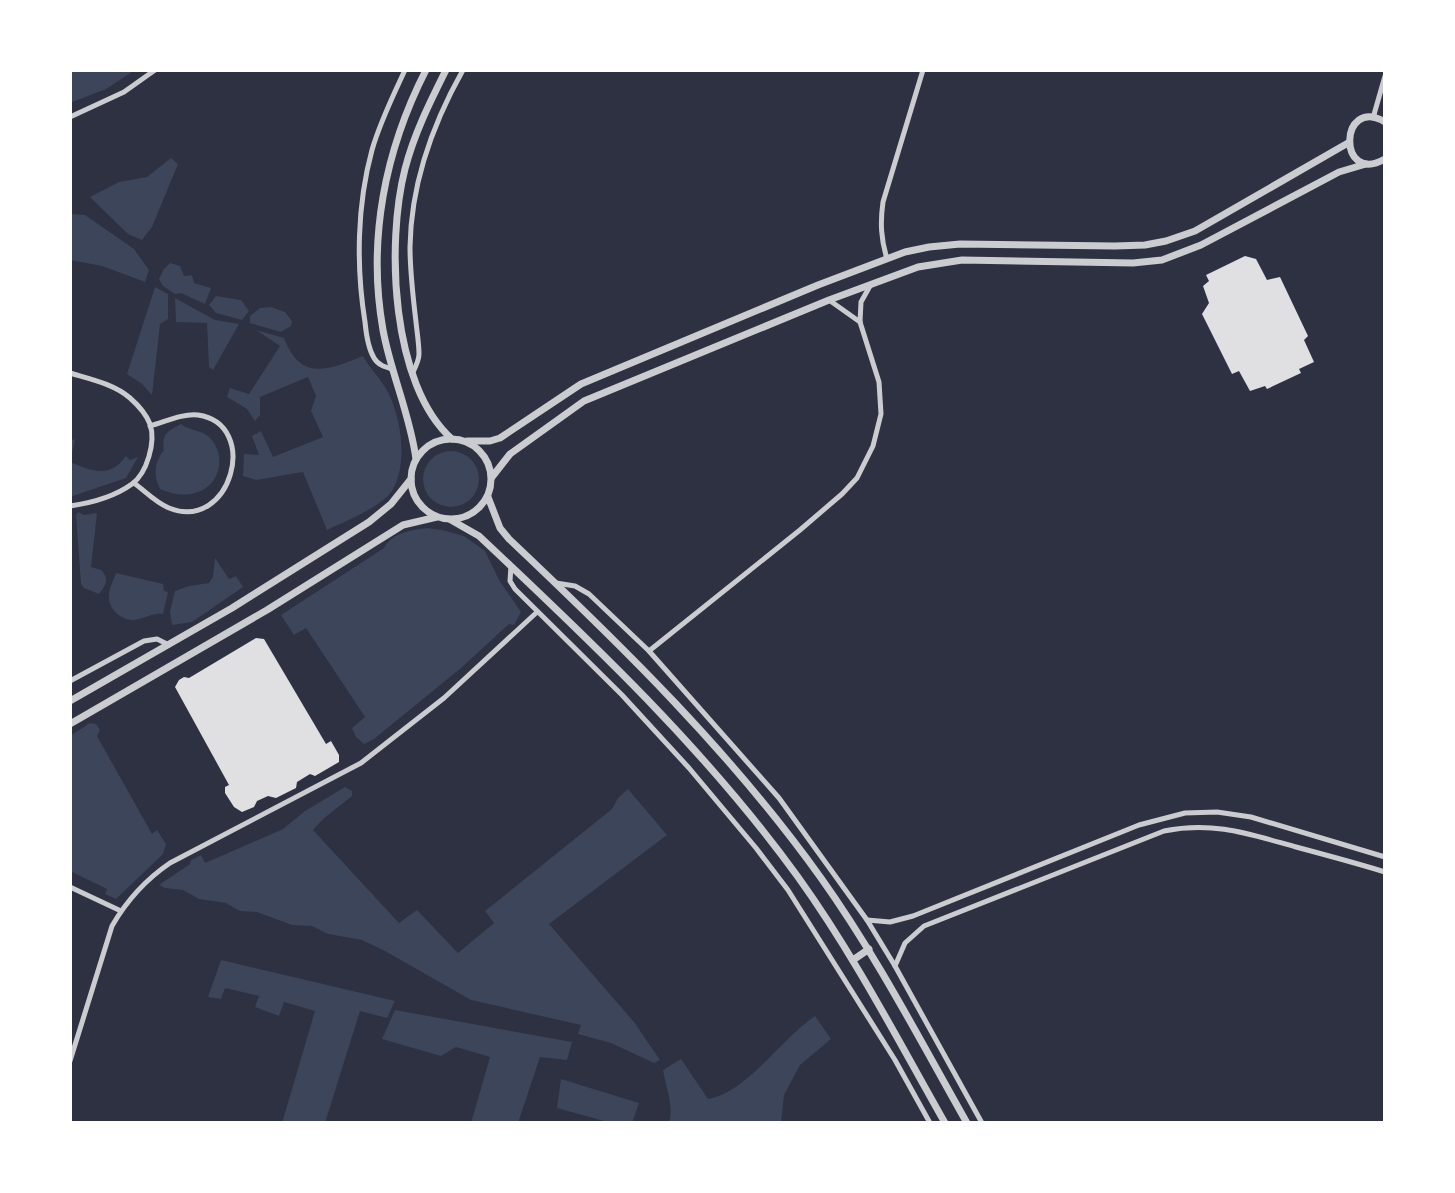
<svg xmlns="http://www.w3.org/2000/svg" width="1455" height="1193" viewBox="0 0 1455 1193" font-family="Bitter,serif">
<rect width="100%" height="100%" fill="#2d3142"/>
<g fill="#3c4559">
<polygon points="70,70 135,70 106,89 70,103"/>
<polygon points="171,158 178,164 152,227 142,240 128,234 90,197 119,182 147,177"/>
<polygon points="70,214 85,215 134,249 149,270 145,282 102,266 70,260"/>
<polygon points="170,263 180,266 184,276 192,275 194,283 211,288 205,304 181,293 175,294 163,286 159,279 164,269"/>
<polygon points="155,287 168,294 168,319 160,324 152,395 142,384 127,374"/>
<polygon points="216,296 241,300 249,311 242,320 216,313 209,305"/>
<polygon points="175,298 215,320 239,324 213,370 209,367 207,323 176,322"/>
<polygon points="271,307 285,312 292,321 291,326 281,332 250,323 250,316 260,308"/>
<path d="M256,330l28,8c17,44 44,32 79,18 6,11 15,20 22,31 16,26 24,76 7,104 -12,17 -47,30 -65,39l-24,-58 -47,8 -13,-4 1,-22 15,1 -7,-19 9,-5 12,26 50,-20 -12,-26 5,-15 -8,-19 -48,20v18l-5,6 -8,-12 -20,-12 3,-9 19,6 31,-48z"/>
<path d="M181,424c10,8 21,5 29,14 17,17 10,47 -12,54 -14,5 -26,2 -38,-3 -7,-14 -6,-26 4,-39 -3,-16 4,-19 17,-26z"/>
<path d="M75,439l-5,23c22,9 40,17 56,-6l4,4 8,-3 -12,21 -56,19v-56z"/>
<circle cx="451" cy="479" r="28"/>
<path d="M78,512l6,3 13,-2 -6,54 10,3c9,9 5,15 -2,24l-15,-6 -3,-4 -5,-69z"/>
<path d="M427,528l15,2 22,6 21,15 14,29 22,32 -7,13 -5,-1 -48,44 -87,71 -10,5 -8,-7 -4,-9 13,-11 -59,-89 -12,7 -13,-20 103,-67c8,-15 27,-18 43,-20z"/>
<polygon points="215,558 229,579 236,576 243,587 192,622 172,625 170,611 175,591 189,586 209,583 213,577"/>
<path d="M116,573l47,11 1,7 4,1 -5,22c-11,-1 -17,4 -28,6 -13,1 -28,-11 -26,-25 0,-7 5,-16 7,-22z"/>
<polygon points="90,723 96,724 100,730 97,736 152,834 157,830 166,844 163,854 116,899 105,894 107,889 70,871 70,736"/>
<polygon points="345,787 352,791 352,796 323,819 313,830 399,923 417,910 458,953 494,923 485,911 612,809 618,798 628,789 667,835 549,924 634,1022 660,1060 654,1063 611,1043 578,1034 581,1025 471,1000 385,951 362,940 328,934 312,926 292,925 257,912 240,911 226,903 199,899 183,890 165,888 159,885 190,864 191,860 201,855 205,863 283,829 305,811"/>
<polygon points="221,960 395,1001 387,1018 360,1011 325,1123 282,1123 315,1011 284,1002 279,1016 255,1007 259,996 225,988 221,999 208,997"/>
<polygon points="395,1010 572,1042 567,1060 540,1057 518,1123 471,1123 490,1057 456,1047 441,1056 382,1039"/>
<path d="M815,1016l16,23 -31,26 -16,30 -3,28h-112c5,-18 -3,-35 -6,-53l18,-11 27,40c39,-7 74,-61 107,-83z"/>
<polygon points="561,1079 639,1103 632,1123 611,1123 557,1108"/>
</g>
<g fill="#e0e0e3">
<polygon points="1245,256 1256,259 1267,280 1280,277 1308,336 1304,340 1314,362 1299,369 1301,373 1267,389 1265,386 1250,391 1239,371 1232,374 1202,314 1209,303 1203,286 1209,281 1206,275"/>
<polygon points="256,638 264,639 326,744 331,741 339,755 339,762 315,776 310,774 297,782 296,788 276,798 268,796 257,801 254,807 242,812 234,807 225,793 225,787 229,785 175,687 179,680 184,677 189,678"/>
</g>
<g fill="none" stroke-linecap="round" stroke-linejoin="round">
<g stroke="#caccd0" stroke-width="5">
<polyline points="70,117 124,92 155,70"/>
<polyline points="1373,118 1385,76"/>
<path d="M887,259c-6,-20 -7,-36 -4,-57l40,-132"/>
<polyline points="829,300 860,322"/>
<path d="M392,369c-7,-2 -14,-4 -18,-11 -6,-10 -8,-25 -9,-36 -9,-56 -8,-117 7,-172 8,-28 21,-54 33,-80"/>
<path d="M70,373c20,6 44,11 60,25 8,7 16,16 20,26 6,18 -3,49 -18,60 -18,13 -41,19 -62,22"/>
<path d="M412,374c3,-6 7,-13 7,-20 0,-10 -2,-22 -3,-32 -3,-25 -6,-50 -6,-75 1,-63 22,-122 53,-177"/>
<path d="M134,483c11,8 22,20 35,25 62,25 92,-84 29,-93 -15,-2 -33,7 -48,11"/>
<polyline points="511,566 510,581 515,589 622,695 689,768 756,848 788,890 895,1060 930,1123"/>
<polyline points="556,583 575,586 589,594 649,651 779,798 867,920 895,966 982,1123"/>
<polyline points="649,651 800,530 842,494 857,478 873,446 881,414 879,382 860,322 861,302 870,286"/>
<polyline points="70,681 144,641 157,639 169,645"/>
<polyline points="70,887 121,911"/>
<polyline points="867,920 890,922 913,916 1139,825 1185,813 1217,812 1251,817 1385,857"/>
<path d="M895,966l10,-23 19,-17 240,-95c49,-10 85,3 132,16 30,8 60,16 89,25"/>
<path d="M70,1061l42,-135c15,-26 33,-46 58,-63l191,-100 83,-65 92,-85"/>
</g>
<g stroke="#caccd0" stroke-width="7">
<path d="M446,70c-16,32 -32,64 -41,99 -19,74 -14,216 47,270"/>
<path d="M1385,122c-46,-27 -48,64 0,37"/>
<circle cx="451" cy="479" r="40"/>
<polyline points="467,441 490,441 500,438 581,384 818,285 905,252 929,247 960,244 1115,246 1145,245 1166,241 1195,231 1348,143"/>
<path d="M416,459c-6,-45 -25,-85 -33,-129 -16,-90 2,-180 43,-260"/>
<polyline points="492,477 510,454 584,401 829,300 918,267 962,260 1133,263 1162,260 1201,245 1339,172 1366,164"/>
<path d="M488,497l12,31 9,11c112,106 222,213 312,339 55,77 99,162 146,245"/>
<path d="M451,520l28,16c114,107 227,214 319,341 56,78 100,163 147,246"/>
<polyline points="70,701 232,608 369,522 391,504 411,479"/>
<polyline points="70,724 267,610 403,525 437,517"/>
<polyline points="853,960 869,949"/>
</g>
</g>
<rect width="1455" height="1193" fill="none" stroke="#ffffff" stroke-width="144"/>
</svg>
